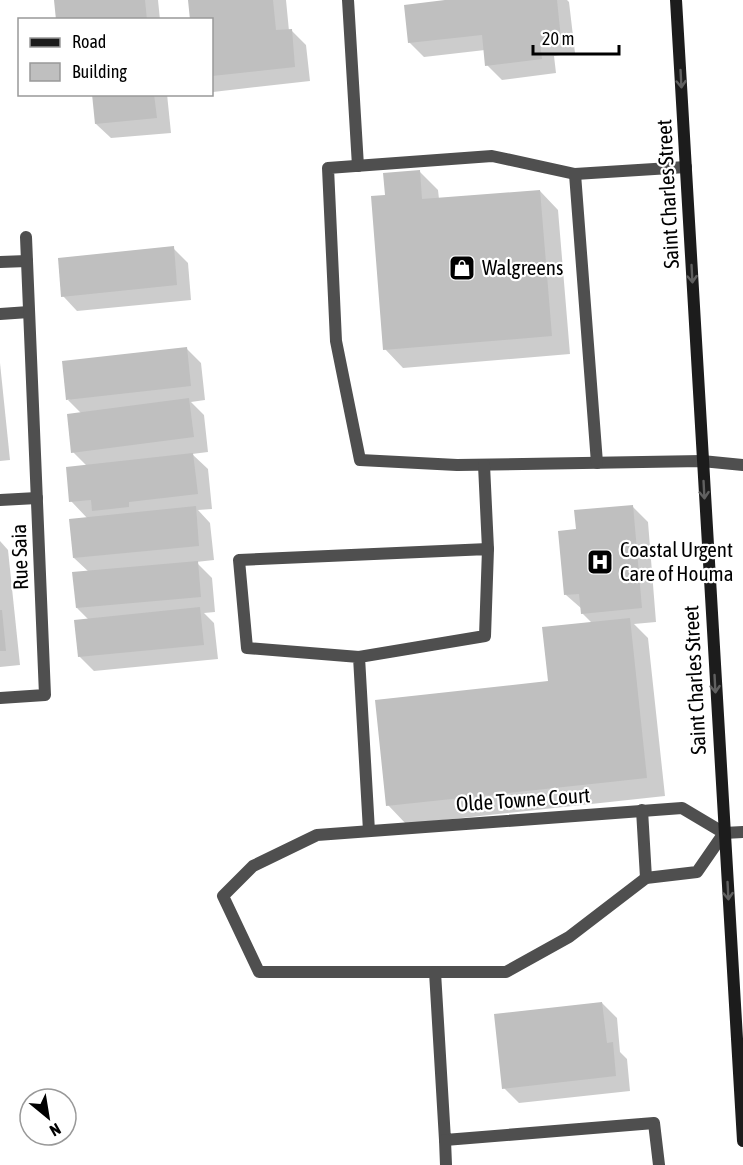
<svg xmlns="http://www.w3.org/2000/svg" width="743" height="1165" viewBox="0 0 743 1165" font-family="'Asap Condensed',sans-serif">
<rect width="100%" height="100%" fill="#fff"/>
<g fill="#0003">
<polygon points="55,0 158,0 160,20 57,20"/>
<polygon points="190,0 286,0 289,31 291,30 306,45 310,81 213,92 212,20"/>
<polygon points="457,0 567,0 569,2 575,53 554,56 556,73 502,80 487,65 485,50 424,57 409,42"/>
<polygon points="94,94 167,94 171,133 111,138 96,124"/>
<polygon points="419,171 438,190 439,199 540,191 558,210 570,354 403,368 385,349 387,197"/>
<polygon points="173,248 188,263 191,300 77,311 63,296"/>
<polygon points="186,348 201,363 205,400 191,402 204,415 208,452 192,454 208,469 212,509 198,510 210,523 214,560 196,562 212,578 215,612 204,613 214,623 218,659 94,671 79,656 89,620 77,608 89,572 74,558 88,519 71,501 87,466 73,452 81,413 68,400"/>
<polygon points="0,363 10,460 0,461"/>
<polygon points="633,507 648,522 656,622 634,624 648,638 665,796 406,824 388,805 549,682 592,623 582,613 582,609 566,595 577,530"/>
<polygon points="0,541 8,550 20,665 0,667"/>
<polygon points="602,1003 617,1018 620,1052 627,1059 630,1091 519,1103 504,1088"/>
</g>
<g fill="#bfbfbf">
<polygon points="54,0 145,0 147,20 56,20"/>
<polygon points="188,0 273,0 276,30 292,29 295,67 212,76 212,20 190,20"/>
<polygon points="445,0 557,0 561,39 540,42 542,59 485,66 482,35 408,43 404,5"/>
<polygon points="92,94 154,94 157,118 95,124"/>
<polygon points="420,170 422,199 540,190 552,336 383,350 371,196 385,195 383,173"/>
<polygon points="174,246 177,285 61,297 58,258"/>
<polygon points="187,347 191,386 66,400 62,361"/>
<polygon points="189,398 194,437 71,453 67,414"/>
<polygon points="193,453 198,494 129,502 129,507 92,511 91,500 69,502 66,467"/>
<polygon points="633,505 642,608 581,614 579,594 564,595 558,531 576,529 574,510"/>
<polygon points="196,506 199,546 73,558 69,519"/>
<polygon points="198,561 201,597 76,608 72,572"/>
<polygon points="200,607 204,645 78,657 74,620"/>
<polygon points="0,610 2,610 6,651 0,651"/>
<polygon points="630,618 647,778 386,806 375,700 548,681 542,627"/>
<polygon points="602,1002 607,1043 613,1042 616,1076 502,1089 494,1014"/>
</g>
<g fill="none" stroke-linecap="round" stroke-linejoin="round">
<g stroke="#4f4f4f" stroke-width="12">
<polyline points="348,0 358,166"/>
<polyline points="686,167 575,174 492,156 328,168 336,341 360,460 457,465 702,461 743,465"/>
<polyline points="575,174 597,463"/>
<polyline points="0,262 27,261"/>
<polyline points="0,314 29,312"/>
<polyline points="484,465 488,549"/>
<polyline points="0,500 37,498"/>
<polyline points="359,657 247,648 239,560 488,549 485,636 359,657 369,831"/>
<polyline points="0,698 45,695 26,237"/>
<polygon points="682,808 724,833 697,872 646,878 569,937 506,972 259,972 223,896 253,866 317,835"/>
<polyline points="642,810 646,878"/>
<polyline points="435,972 445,1140 654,1123 659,1165"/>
<polyline points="445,1140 446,1165"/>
</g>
<polyline stroke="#4f4f4f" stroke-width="12" points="724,833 743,832"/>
<polyline stroke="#1c1c1c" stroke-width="12" points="676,0 743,1141"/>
</g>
<defs><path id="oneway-shaft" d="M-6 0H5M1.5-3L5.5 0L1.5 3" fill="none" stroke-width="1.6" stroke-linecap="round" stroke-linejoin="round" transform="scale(1.5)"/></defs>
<g stroke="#606060">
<use href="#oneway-shaft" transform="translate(681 79) rotate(87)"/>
<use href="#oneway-shaft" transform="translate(692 274) rotate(87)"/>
<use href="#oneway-shaft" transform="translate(704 490) rotate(87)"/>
<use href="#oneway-shaft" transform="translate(715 684) rotate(87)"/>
<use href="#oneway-shaft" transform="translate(728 891) rotate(87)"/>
</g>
<defs>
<g id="shop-square" transform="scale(1.35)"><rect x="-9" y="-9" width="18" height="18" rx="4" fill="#000" stroke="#fff"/><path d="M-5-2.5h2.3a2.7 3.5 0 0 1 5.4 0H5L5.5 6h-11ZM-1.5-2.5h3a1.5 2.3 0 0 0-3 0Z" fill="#fff"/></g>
<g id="hospital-square" transform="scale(1.35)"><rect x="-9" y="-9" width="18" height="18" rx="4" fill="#000" stroke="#fff"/><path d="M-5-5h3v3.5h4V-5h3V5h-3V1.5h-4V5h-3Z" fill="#fff"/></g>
</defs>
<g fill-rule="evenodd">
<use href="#shop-square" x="462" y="268"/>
<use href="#hospital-square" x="600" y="562"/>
</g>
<g text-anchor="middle" stroke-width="4.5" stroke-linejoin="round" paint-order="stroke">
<g font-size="21" fill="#000" stroke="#fff">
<text transform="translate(668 194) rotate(-93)" y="7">Saint Charles Street</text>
<text transform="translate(20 557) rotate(-92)" y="7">Rue Saia</text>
<text transform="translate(695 680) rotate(-93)" y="7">Saint Charles Street</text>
<text transform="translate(523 800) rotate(-4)" y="7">Olde Towne Court</text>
</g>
<g font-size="21" fill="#000" stroke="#fff" text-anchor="start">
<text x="482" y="275">Walgreens</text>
<text x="620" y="557">Coastal Urgent<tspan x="620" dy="24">Care of Houma</tspan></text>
</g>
</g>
<rect x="18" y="18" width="195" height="78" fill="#ffffff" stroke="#999999" stroke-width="1.5"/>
<rect x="30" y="38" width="30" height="9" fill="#1c1c1c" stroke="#999999" stroke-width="1.5"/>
<text x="72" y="48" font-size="18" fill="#000000">Road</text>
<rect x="30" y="63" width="30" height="18" fill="#bfbfbf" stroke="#999999" stroke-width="1.5"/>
<text x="72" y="78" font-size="18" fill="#000000">Building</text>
<g transform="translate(48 1117) rotate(150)"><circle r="28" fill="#ffffff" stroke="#999999" stroke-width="1.5"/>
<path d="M0-4.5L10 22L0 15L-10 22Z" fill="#000000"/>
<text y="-9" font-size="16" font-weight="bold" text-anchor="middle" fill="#000000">N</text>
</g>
<path d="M533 45v9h86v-9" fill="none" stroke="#000000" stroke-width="3"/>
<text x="542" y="45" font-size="18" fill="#000000" stroke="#ffffff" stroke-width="4.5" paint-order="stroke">20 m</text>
</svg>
